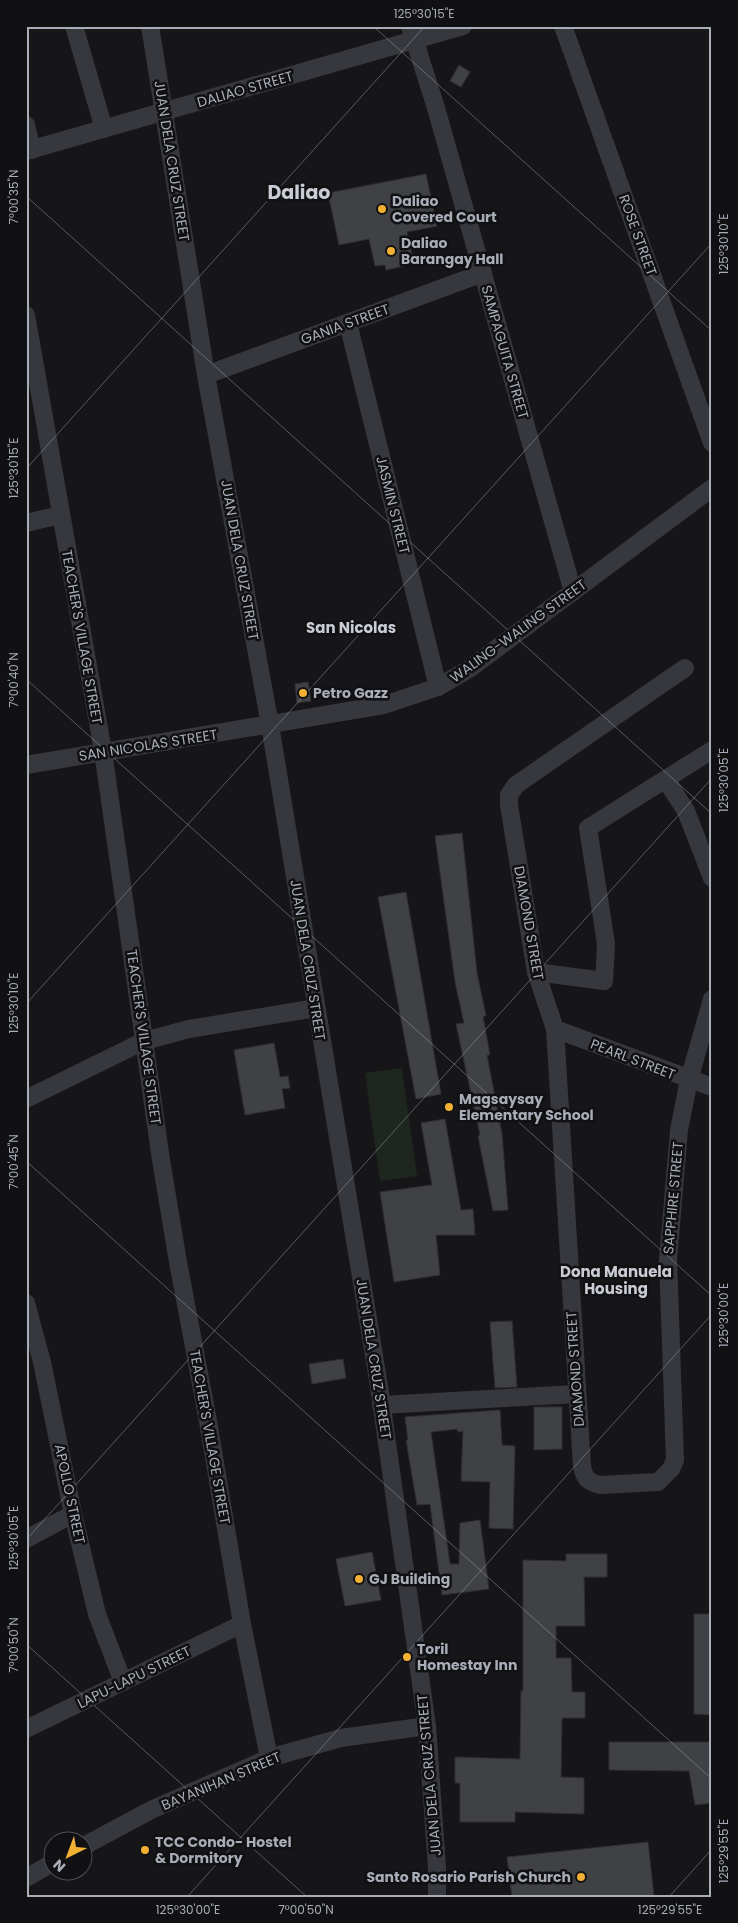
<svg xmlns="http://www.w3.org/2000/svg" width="738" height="1923" viewBox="0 0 738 1923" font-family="Poppins,sans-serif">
<rect width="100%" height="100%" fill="#161618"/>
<polygon fill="#1e261f" points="402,1068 417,1176 380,1181 365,1073"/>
<g fill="#404145" stroke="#303034">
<polygon points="459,65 470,72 461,87 450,81"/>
<polygon points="426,174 437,226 407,232 413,259 404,261 405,266 386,270 385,265 375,266 369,239 339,245 328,193"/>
<polygon points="308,682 311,701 297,703 295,684"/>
<polygon points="462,833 477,973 486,1016 483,1016 490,1055 487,1055 502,1134 508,1210 493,1211 478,1136 480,1135 456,1024 464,1023 455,982 435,836"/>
<polygon points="406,892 441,1094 416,1099 378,897"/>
<polygon points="274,1043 280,1077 288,1076 290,1088 282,1089 285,1108 245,1115 234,1050"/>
<polygon points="445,1119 461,1210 473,1209 475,1235 436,1235 440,1275 394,1282 380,1192 432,1185 421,1123"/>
<polygon points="512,1321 517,1387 495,1388 490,1322"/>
<polygon points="343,1359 346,1378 312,1384 309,1364"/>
<polygon points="534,1407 562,1407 562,1449 534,1450"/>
<polygon points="500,1410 502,1445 515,1446 513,1529 489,1528 490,1482 461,1481 463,1431 458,1432 457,1429 431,1432 450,1564 459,1564 460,1523 480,1520 489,1589 442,1595 430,1504 417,1505 406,1440 408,1440 405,1417"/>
<polygon points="372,1552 381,1600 345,1606 336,1559"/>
<polygon points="566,1554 607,1554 607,1577 584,1577 585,1626 556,1626 556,1658 571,1658 572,1692 585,1692 585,1718 562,1718 561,1777 584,1778 584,1814 515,1812 515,1822 460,1822 460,1783 455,1783 455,1757 520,1759 521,1691 523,1691 523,1560 566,1561"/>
<polygon points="694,1614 712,1614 712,1715 694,1714"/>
<polygon points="609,1742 712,1742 712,1803 695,1805 689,1771 609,1770"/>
<polygon points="648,1842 654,1897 512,1897 507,1857"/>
</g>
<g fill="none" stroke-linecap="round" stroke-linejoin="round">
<g stroke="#37383d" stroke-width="18">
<polyline points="74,26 104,129"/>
<polyline points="150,26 206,375 270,725 379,1386 427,1726 437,1868 437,1897"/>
<polyline points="410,26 436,108 573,592"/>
<polyline points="563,26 712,443"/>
<polyline points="26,125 32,150"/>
<polyline points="26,151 463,26"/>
<polyline points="26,315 103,751 161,1160 178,1262 208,1421 242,1624 269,1758"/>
<polyline points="348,323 438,687"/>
<polyline points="206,375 483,273"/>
<polyline points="26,523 60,515"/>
<path d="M685,668l-169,117 -7,10v10l27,167 19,57 27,437c2,12 6,16 18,19l58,-3 13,-13 4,-9 -7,-200 11,-130 10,-50 23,-81"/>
<polyline points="26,765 384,705 438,687 469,669 712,488"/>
<polyline points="666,780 686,811 712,878"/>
<polyline points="536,972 604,981 606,944 588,828 712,750"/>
<polyline points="555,1029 712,1087"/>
<polyline points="26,1099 144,1041 189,1029 316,1008"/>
<polyline points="26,1303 42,1362 73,1514 97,1614 123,1682"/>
<polyline points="381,1405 576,1394"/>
<polyline points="26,1539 73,1514"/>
<polyline points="26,1729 242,1624"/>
<polyline points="82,1847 151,1810 269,1758 341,1738 427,1726"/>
<polyline points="26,1878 52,1863"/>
</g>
</g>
<path fill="none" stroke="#a8adb8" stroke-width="1" stroke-opacity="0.45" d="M373,26l339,305M26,196l686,618M26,469l399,-443M26,679l686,617M26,1004l686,-761M26,1161l686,618M26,1540l686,-762M26,1644l281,253M187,1897l525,-583M669,1897l43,-48"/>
<g fill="#f2b134" stroke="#111113" stroke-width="2">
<circle cx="382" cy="209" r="5"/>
<circle cx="391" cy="251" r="5"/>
<circle cx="303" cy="693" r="5"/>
<circle cx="449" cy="1107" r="5"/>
<circle cx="359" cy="1579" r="5"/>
<circle cx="407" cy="1657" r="5"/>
<circle cx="145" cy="1850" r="5"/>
<circle cx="581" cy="1877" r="5"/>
</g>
<g text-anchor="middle" stroke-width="5" stroke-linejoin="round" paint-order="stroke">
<g font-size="14" fill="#a8adb8" stroke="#111113">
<text transform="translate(245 89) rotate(-16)" y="5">DALIAO STREET</text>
<text transform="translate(172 161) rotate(81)" y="5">JUAN DELA CRUZ STREET</text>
<text transform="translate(638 235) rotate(70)" y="5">ROSE STREET</text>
<text transform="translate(345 324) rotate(-20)" y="5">GANIA STREET</text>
<text transform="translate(505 352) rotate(74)" y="5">SAMPAGUITA STREET</text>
<text transform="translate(393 505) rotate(76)" y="5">JASMIN STREET</text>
<text transform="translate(240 560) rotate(80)" y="5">JUAN DELA CRUZ STREET</text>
<text transform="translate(518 631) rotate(-36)" y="5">WALING-WALING STREET</text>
<text transform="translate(82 637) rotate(80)" y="5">TEACHER'S VILLAGE STREET</text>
<text transform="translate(148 745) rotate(-9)" y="5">SAN NICOLAS STREET</text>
<text transform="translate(529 923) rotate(80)" y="5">DIAMOND STREET</text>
<text transform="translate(308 960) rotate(81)" y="5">JUAN DELA CRUZ STREET</text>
<text transform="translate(144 1037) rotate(82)" y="5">TEACHER'S VILLAGE STREET</text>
<text transform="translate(633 1059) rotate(21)" y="5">PEARL STREET</text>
<text transform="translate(673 1198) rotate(-85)" y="5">SAPPHIRE STREET</text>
<text transform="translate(374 1359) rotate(81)" y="5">JUAN DELA CRUZ STREET</text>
<text transform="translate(575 1369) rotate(-94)" y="5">DIAMOND STREET</text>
<text transform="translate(210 1437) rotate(80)" y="5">TEACHER'S VILLAGE STREET</text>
<text transform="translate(70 1494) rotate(78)" y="5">APOLLO STREET</text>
<text transform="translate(134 1677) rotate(-26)" y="5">LAPU-LAPU STREET</text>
<text transform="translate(429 1775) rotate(-95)" y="5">JUAN DELA CRUZ STREET</text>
<text transform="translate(221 1781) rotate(-23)" y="5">BAYANIHAN STREET</text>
</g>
<g font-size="14" font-weight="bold" fill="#a8adb8" stroke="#111113" text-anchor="start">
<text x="392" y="206">Daliao<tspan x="392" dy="16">Covered Court</tspan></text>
<text x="401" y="248">Daliao<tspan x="401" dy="16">Barangay Hall</tspan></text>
<text x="313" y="698">Petro Gazz</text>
<text x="459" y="1104">Magsaysay<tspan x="459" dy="16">Elementary School</tspan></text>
<text x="369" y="1584">GJ Building</text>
<text x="417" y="1654">Toril<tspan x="417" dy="16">Homestay Inn</tspan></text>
<text x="155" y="1847">TCC Condo- Hostel<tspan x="155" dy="16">&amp; Dormitory</tspan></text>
<text x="571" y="1882" text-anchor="end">Santo Rosario Parish Church</text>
</g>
<g font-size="15" font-weight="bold" fill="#c9ccd4" stroke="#111113">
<text x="351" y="633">San Nicolas</text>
<text x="616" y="1277">Dona Manuela<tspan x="616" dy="17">Housing</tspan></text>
</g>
<g font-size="19" font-weight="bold" fill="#c9ccd4" stroke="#111113">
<text x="299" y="199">Daliao</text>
</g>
</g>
<rect width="738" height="1923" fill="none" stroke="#111113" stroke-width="55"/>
<g transform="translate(68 1856) rotate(222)"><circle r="24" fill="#111113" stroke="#4d4f55"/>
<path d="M0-4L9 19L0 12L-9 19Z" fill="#f2b134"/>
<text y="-8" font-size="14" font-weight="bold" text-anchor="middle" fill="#a8adb8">N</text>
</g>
<rect x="28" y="28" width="682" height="1868" fill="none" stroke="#a8adb8" stroke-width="2"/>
<g font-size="12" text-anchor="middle" fill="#a8adb8">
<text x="424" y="18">125°30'15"E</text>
<text transform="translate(14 197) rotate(-90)" y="4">7°00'35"N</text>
<text transform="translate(724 244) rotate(-90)" y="4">125°30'10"E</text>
<text transform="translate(14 468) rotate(-90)" y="4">125°30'15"E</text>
<text transform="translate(14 680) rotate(-90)" y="4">7°00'40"N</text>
<text transform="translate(724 780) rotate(-90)" y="4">125°30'05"E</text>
<text transform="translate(14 1003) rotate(-90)" y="4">125°30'10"E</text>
<text transform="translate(14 1162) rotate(-90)" y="4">7°00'45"N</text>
<text transform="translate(724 1315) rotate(-90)" y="4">125°30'00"E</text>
<text transform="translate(14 1538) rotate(-90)" y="4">125°30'05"E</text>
<text transform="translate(14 1645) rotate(-90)" y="4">7°00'50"N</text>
<text transform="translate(724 1851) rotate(-90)" y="4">125°29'55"E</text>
<text x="188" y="1914">125°30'00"E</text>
<text x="306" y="1914">7°00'50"N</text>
<text x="670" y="1914">125°29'55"E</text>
</g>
</svg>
